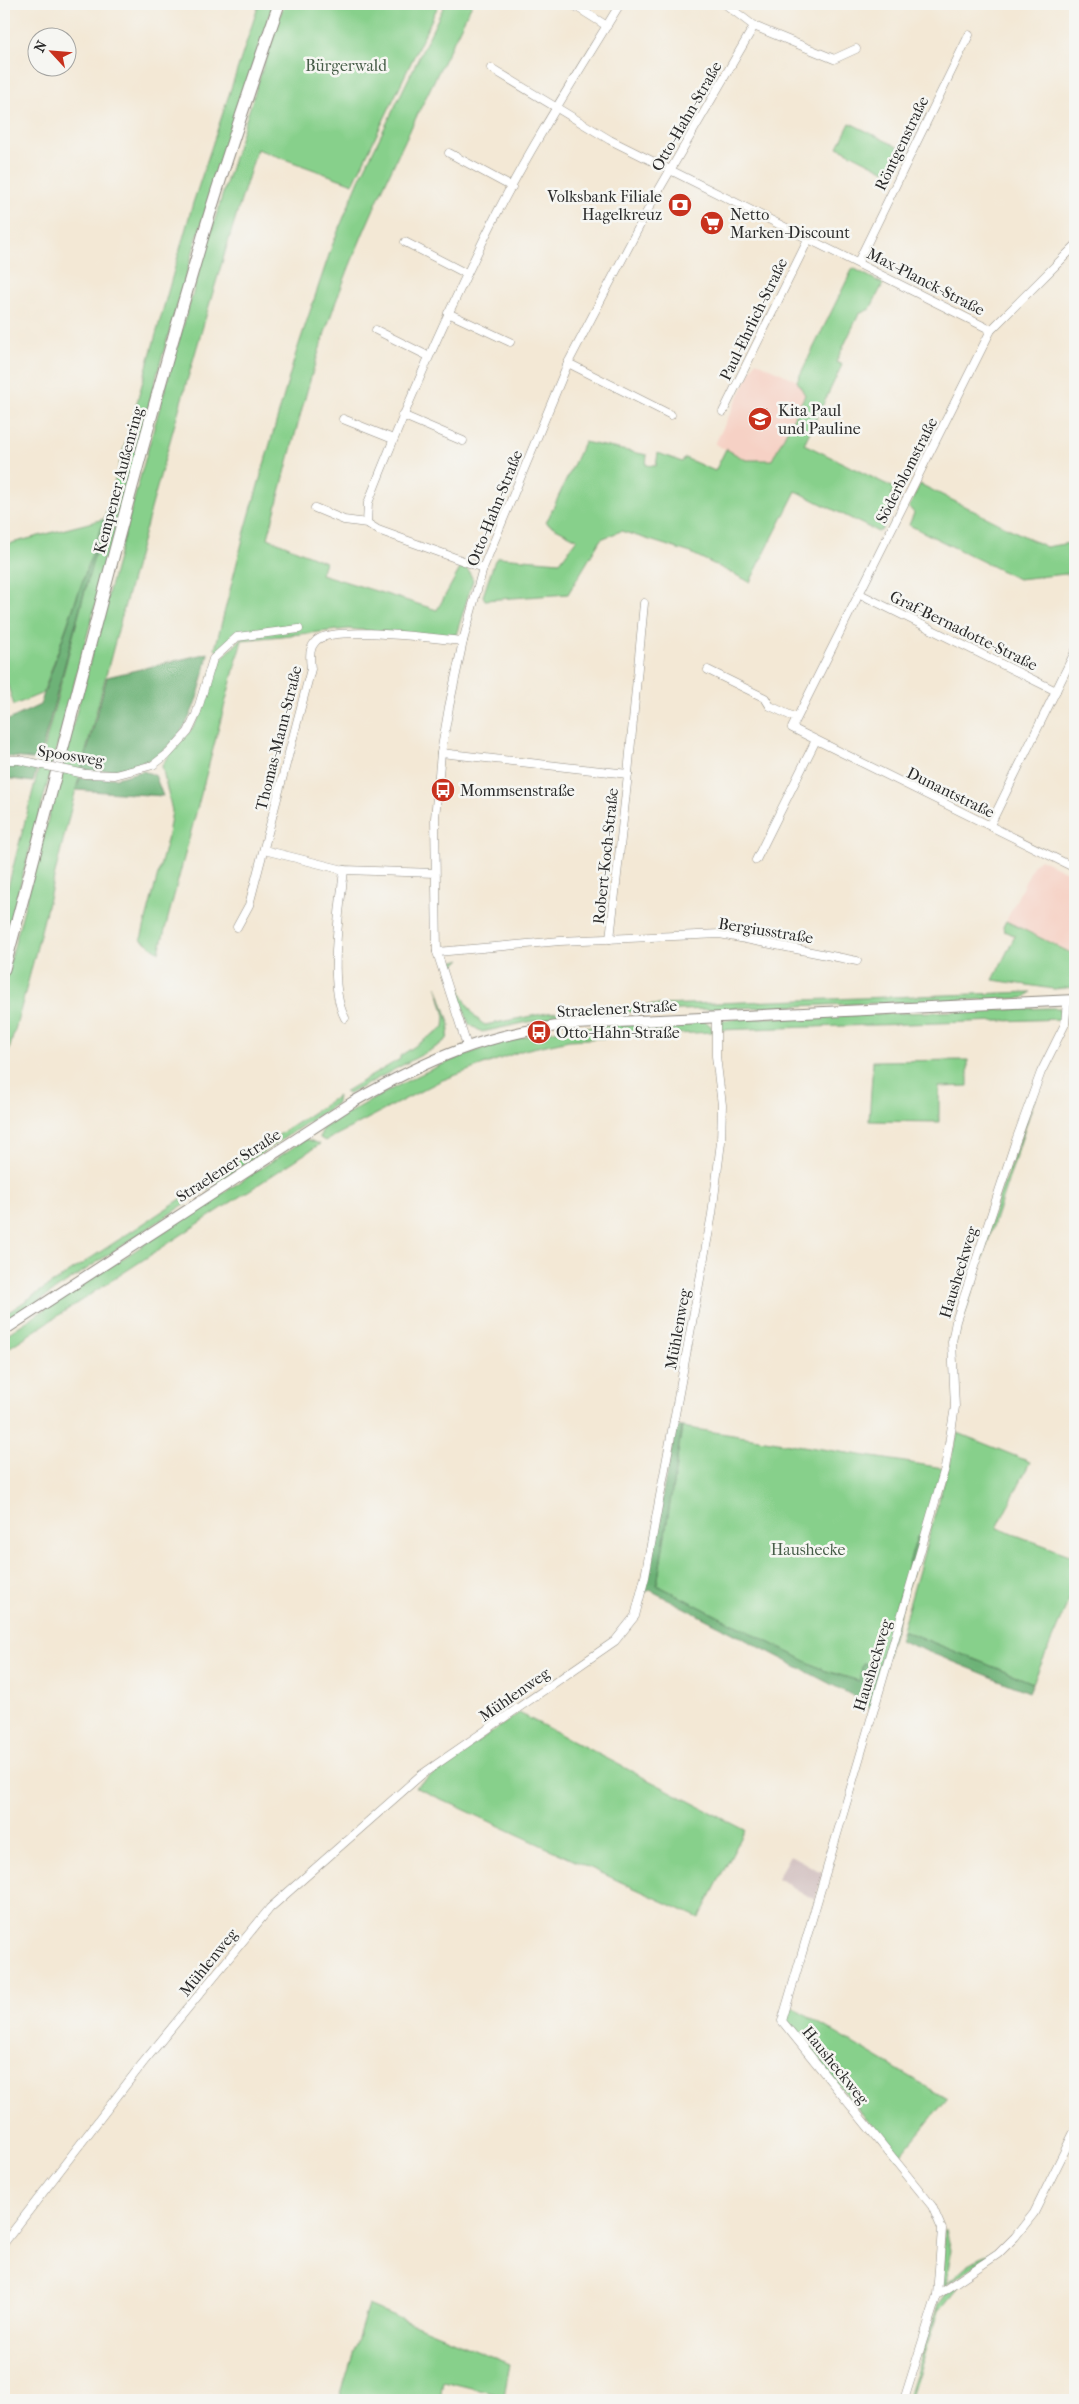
<svg xmlns="http://www.w3.org/2000/svg" width="1079" height="2404" viewBox="0 0 1079 2404" font-family="'IM FELL French Canon',serif">
<rect width="100%" height="100%" fill="#f6f6f2"/>
<filter id="ink" filterUnits="userSpaceOnUse"><feTurbulence type="fractalNoise" baseFrequency=".02" numOctaves="2"/><feDisplacementMap in="SourceGraphic" scale="10" xChannelSelector="R" yChannelSelector="G"/><feConvolveMatrix kernelMatrix="1 2 1 2 8 2 1 2 1" color-interpolation-filters="sRGB"/></filter>
<filter id="wash" filterUnits="userSpaceOnUse"><feTurbulence type="fractalNoise" baseFrequency=".0096" numOctaves="4" result="noise"/><feDisplacementMap in="SourceGraphic" scale="20" xChannelSelector="R" yChannelSelector="G"/><feGaussianBlur stdDeviation="1.12" result="paint"/><feColorMatrix in="noise" values="0 0 0 0 0 0 0 0 0 0 0 0 0 0 0 0 0 1.4 0 .05"/><feComposite in="paint" operator="in"/></filter>
<g filter="url(#wash)">
<rect width="100%" height="100%" fill="#f3e8d5"/>
<g fill="#f6d1c5">
<polygon points="756,361 797,381 805,394 772,460 746,460 715,444"/>
<polygon points="1040,859 1075,876 1075,955 1006,921 1034,864"/>
</g>
<polygon fill="#d1bfbf" points="790,1855 823,1873 815,1900 777,1878"/>
<g fill="#87d08b" stroke="#597e5b">
<polygon points="259,4 273,4 199,231 160,364 4,945 4,902 101,529 43,693 14,705 4,674 4,545 104,519 193,203"/>
<path d="M284,4h155l-86,180 -96,-35c-67,211 -125,426 -181,640 -24,93 -44,187 -72,278v-83c88,-328 171,-658 280,-980z"/>
<path d="M445,4h27c-49,99 -99,197 -137,300 -28,76 -46,156 -67,234l57,24 -4,12 116,36 24,-43 7,3 5,10 -17,55 -3,2 -104,-8 -107,11 -83,312 -18,-13 26,-99 5,-29 -10,-45c9,-19 29,-30 37,-50 8,-16 7,-36 17,-51 8,-12 25,-21 27,-32l-26,18 -2,-2 30,-118 51,-178 36,-107 27,-66z"/>
<polygon points="850,123 898,147 902,157 893,175 838,147"/>
<polygon points="853,268 883,284 870,309 859,314 836,362 842,365 804,444 894,488 891,494 895,503 882,530 878,532 796,491 750,582 691,553 621,531 601,539 568,594 485,600 483,596 495,560 499,557 560,562 577,539 546,523 584,442 647,455 646,465 656,466 658,453 682,462 685,458 715,471 726,449 746,460 772,460 805,395 797,381"/>
<polygon points="920,484 1046,547 1075,542 1075,573 1018,579 909,525 914,513 909,507"/>
<polygon points="1006,921 1075,955 1075,987 1054,989 993,980 1015,936 1004,931 1003,927"/>
<path d="M461,959l-6,6c-1,17 15,52 30,60l62,-12 83,-7 401,-14 -7,6 -429,15 -67,9 -46,10 -13,-8 -19,-52v-9z"/>
<polygon points="437,986 450,1025 447,1039 438,1046 349,1094 344,1092 400,1059 400,1056 444,1027 445,1016"/>
<polygon points="1047,1008 1060,1008 1064,1019 718,1030 722,1021 731,1019"/>
<path d="M705,1021l6,5 1,6 -143,8 -45,10 -84,31 -115,60 -5,-3 2,-9c65,-39 130,-76 206,-93 57,-13 119,-12 177,-15z"/>
<polygon points="968,1060 968,1086 939,1087 939,1122 869,1121 873,1061"/>
<polygon points="1037,1092 955,1343 959,1321 997,1202"/>
<polygon points="338,1096 337,1103 4,1324 4,1315"/>
<polygon points="306,1139 320,1144 4,1351 4,1336"/>
<polygon points="682,1427 943,1468 922,1538 917,1537 879,1665 859,1681 823,1670 657,1585"/>
<polygon points="958,1433 1030,1462 997,1528 1075,1557 1075,1586 1033,1683 902,1630"/>
<polygon points="519,1713 745,1830 699,1918 415,1787"/>
<polygon points="790,2006 947,2099 898,2158 785,2019"/>
<polygon points="944,2230 946,2230 951,2250 946,2284 966,2266 1006,2244 946,2285 942,2286 940,2284 945,2250"/>
<polygon points="961,2284 939,2311 910,2400 907,2400 939,2304 949,2290"/>
<polygon points="368,2305 510,2364 504,2396 443,2381 440,2400 339,2400"/>
</g>
<g fill="#6db277" stroke="#4c6e51">
<polygon points="104,519 39,760 4,756 4,722 40,705"/>
<path d="M208,653c-14,77 -39,123 -126,117l25,-93z"/>
<polygon points="4,764 37,767 33,782 4,778"/>
<polygon points="143,771 155,775 163,796 76,790 80,778 116,778"/>
<polygon points="676,1426 682,1427 657,1585 823,1670 859,1681 863,1663 879,1665 917,1537 922,1538 871,1711 867,1703 650,1590 643,1593"/>
<polygon points="902,1630 1033,1683 1029,1692 899,1640"/>
</g>
</g>
<g filter="url(#ink)">
<g fill="none" stroke-linecap="round" stroke-linejoin="round">
<g stroke="#8f8a80" stroke-width="9">
<g id="minor">
<polyline points="572,4 607,26"/>
<polyline points="725,4 754,26 834,59 856,49"/>
<polyline points="491,68 610,140 991,330"/>
<polyline points="449,153 512,187"/>
<polyline points="405,242 467,274"/>
<polyline points="1075,246 991,330 792,728 1075,868"/>
<polyline points="858,262 969,35"/>
<polyline points="448,313 510,342"/>
<polyline points="376,330 428,356"/>
<polyline points="568,363 671,415"/>
<polyline points="723,412 809,238"/>
<polyline points="402,415 463,441"/>
<polyline points="343,419 393,439"/>
<polyline points="315,508 344,520 367,523"/>
<path d="M483,568l-105,-38 -11,-7 1,-20c39,-99 81,-195 129,-290 37,-72 81,-140 123,-209"/>
<polyline points="860,594 1056,691"/>
<polyline points="708,670 765,698 770,706 796,718"/>
<polyline points="441,753 628,774"/>
<polyline points="4,760 19,760"/>
<polyline points="85,774 115,775 153,765 169,753 188,732 196,715 213,659 237,637 299,629"/>
<polyline points="990,825 1075,652"/>
<polyline points="264,850 344,870 435,873"/>
<polyline points="756,860 816,740"/>
<path d="M344,870c-4,38 -17,115 1,148"/>
<path d="M237,927l12,-22 62,-236c-1,-10 -3,-21 6,-29 18,-15 119,-1 146,1"/>
<polyline points="610,939 628,774 644,603"/>
<polyline points="437,952 560,941 720,934 857,961"/>
<polyline points="467,1046 437,952 435,818 441,753 449,707 463,641 483,568 568,363 653,200 754,26"/>
<polyline points="4,2243 142,2064 270,1908 421,1775 615,1641 635,1616 645,1577 712,1214 721,1142 722,1105 716,1056 716,1017"/>
<polyline points="937,2295 942,2229 932,2206 782,2021 945,1468 955,1407 952,1342 956,1321 1015,1143 1041,1072 1065,1024 1067,1001"/>
<polyline points="904,2400 937,2295 998,2254 1015,2237 1034,2213 1075,2130"/>
</g>
</g>
<g stroke="#8f8a80" stroke-width="12">
<path id="tertiary" d="M4,1330l349,-228c75,-43 135,-70 222,-78l500,-24"/>
</g>
<g stroke="#8f8a80" stroke-width="13">
<path id="secondary" d="M4,969c66,-242 125,-485 197,-726 23,-80 51,-160 78,-239"/>
</g>
<use href="#minor" stroke="#fff" stroke-width="8"/>
<use href="#tertiary" stroke="#fff" stroke-width="10"/>
<use href="#secondary" stroke="#fff" stroke-width="11"/>
<g stroke="#8f8a80" stroke-width="9" stroke-linecap="butt">
<polyline id="minor-bridge" points="19,760 85,774"/>
</g>
<use href="#minor-bridge" stroke="#fff" stroke-width="8"/>
</g>
</g>
<defs>
<g id="bank-disc" transform="scale(1.25)"><circle r="9.5" fill="#c8321e" stroke="#f6f6f2"/><path d="M-6-4H6V4H-6ZM0-2.3a2.3 2.3 0 1 0 0 4.6a2.3 2.3 0 1 0 0-4.6Z" fill="#fff"/></g>
<g id="supermarket-disc" transform="scale(1.25)"><circle r="9.5" fill="#c8321e" stroke="#f6f6f2"/><path d="M-6-5.5h2.5l.6 2H6L4.5 2H-2.5L-4.4-4H-6ZM-1.5 3.2a1.3 1.3 0 1 0 .1 0ZM3 3.2a1.3 1.3 0 1 0 .1 0Z" fill="#fff"/></g>
<g id="school-disc" transform="scale(1.25)"><circle r="9.5" fill="#c8321e" stroke="#f6f6f2"/><path d="M0-5L7-2L0 1L-7-2ZM-4 1L0 2.5L4 1V4Q0 6-4 4Z" fill="#fff"/></g>
<g id="bus-disc" transform="scale(1.25)"><circle r="9.5" fill="#c8321e" stroke="#f6f6f2"/><path d="M-5-6H5V4H4V6H2V4H-2V6H-4V4H-5ZM-3.5-4V0h7V-4ZM-3.5 1.2v1.5H-2V1.2ZM2 1.2v1.5H3.5V1.2Z" fill="#fff"/></g>
</defs>
<g fill-rule="evenodd">
<use href="#bank-disc" x="680" y="205"/>
<use href="#supermarket-disc" x="712" y="223"/>
<use href="#school-disc" x="760" y="419"/>
<use href="#bus-disc" x="443" y="790"/>
<use href="#bus-disc" x="539" y="1032"/>
</g>
<g text-anchor="middle" stroke-width="5" stroke-linejoin="round" paint-order="stroke">
<g font-size="16" fill="#475d48" stroke="#f6f6f2">
<text x="346" y="71">Bürgerwald</text>
<text x="808" y="1555">Haushecke</text>
</g>
<g font-size="16" fill="#2b2b2b" stroke="#f6f6f2">
<text transform="translate(686 116) rotate(-60)" y="6">Otto-Hahn-Straße</text>
<text transform="translate(901 143) rotate(-64)" y="6">Röntgenstraße</text>
<text transform="translate(926 281) rotate(27)" y="6">Max-Planck-Straße</text>
<text transform="translate(753 319) rotate(-64)" y="6">Paul-Ehrlich-Straße</text>
<text transform="translate(906 470) rotate(-63)" y="6">Söderblomstraße</text>
<text transform="translate(118 480) rotate(-75)" y="6">Kempener Außenring</text>
<text transform="translate(494 508) rotate(-68)" y="6">Otto-Hahn-Straße</text>
<text transform="translate(964 630) rotate(26)" y="6">Graf-Bernadotte-Straße</text>
<text transform="translate(278 738) rotate(-76)" y="6">Thomas-Mann-Straße</text>
<text transform="translate(71 755) rotate(9)" y="6">Spoosweg</text>
<text transform="translate(951 792) rotate(26)" y="6">Dunantstraße</text>
<text transform="translate(605 856) rotate(-84)" y="6">Robert-Koch-Straße</text>
<text transform="translate(766 930) rotate(9)" y="6">Bergiusstraße</text>
<text transform="translate(617 1008) rotate(-3)" y="6">Straelener Straße</text>
<text transform="translate(228 1165) rotate(-33)" y="6">Straelener Straße</text>
<text transform="translate(958 1272) rotate(-73)" y="6">Hausheckweg</text>
<text transform="translate(677 1329) rotate(-80)" y="6">Mühlenweg</text>
<text transform="translate(872 1665) rotate(-73)" y="6">Hausheckweg</text>
<text transform="translate(514 1694) rotate(-35)" y="6">Mühlenweg</text>
<text transform="translate(208 1962) rotate(-51)" y="6">Mühlenweg</text>
<text transform="translate(836 2065) rotate(51)" y="6">Hausheckweg</text>
</g>
<g font-size="16" fill="#2b2b2b" stroke="#f6f6f2" text-anchor="start">
<text x="662" y="202" text-anchor="end">Volksbank Filiale<tspan x="662" dy="18">Hagelkreuz</tspan></text>
<text x="730" y="220">Netto<tspan x="730" dy="18">Marken-Discount</tspan></text>
<text x="778" y="416">Kita Paul<tspan x="778" dy="18">und Pauline</tspan></text>
<text x="460" y="796">Mommsenstraße</text>
<text x="556" y="1038">Otto-Hahn-Straße</text>
</g>
</g>
<rect width="1079" height="2404" fill="none" stroke="#f6f6f2" stroke-width="20"/>
<g transform="translate(52 52) rotate(296)"><circle r="24" fill="#f6f6f2" stroke="#a5a5a2"/>
<path d="M0-4L9 19L0 12L-9 19Z" fill="#c8321e"/>
<text y="-8" font-size="14" font-weight="bold" text-anchor="middle" fill="#2b2b2b">N</text>
</g>
</svg>
